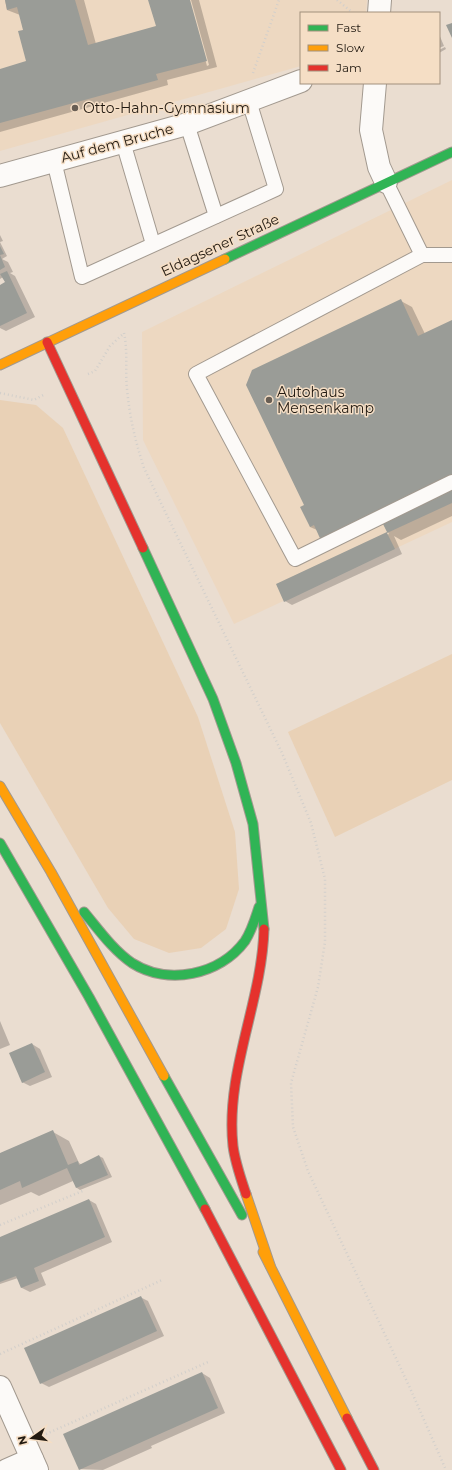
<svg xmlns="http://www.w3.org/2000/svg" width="452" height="1470" viewBox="0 0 452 1470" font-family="Montserrat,sans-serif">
<rect width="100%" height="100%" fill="#eaddd0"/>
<g fill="#edd8c1">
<polygon points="0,0 367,0 366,13 301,13 301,66 0,151"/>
<polygon points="452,180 452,522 234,624 143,440 142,332"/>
</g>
<g fill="#e9d1b6">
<polygon points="0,400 36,405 63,428 198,717 235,832 239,889 226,929 201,948 169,953 134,939 108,908 0,723"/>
<polygon points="452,654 452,780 335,837 288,732"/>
</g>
<g fill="#0003">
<polygon points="5,0 84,0 96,44 157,27 149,0 189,0 207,66 209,65 191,0 199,0 217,67 167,80 168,85 0,132 0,70 27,62 24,30 20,15 7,10"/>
<polygon points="439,34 444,46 439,48"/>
<polygon points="445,47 446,49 439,53 439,50"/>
<polygon points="0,235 3,241 0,242 7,256 2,259 8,262 13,272 10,273 15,276 35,317 6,331 0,328 0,286 6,283 3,277 0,279"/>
<polygon points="401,301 412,307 425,334 452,321 452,516 401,540 394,536 402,554 292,605 285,601 277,585 389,534 384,524 331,549 317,530 310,527 306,505"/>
<polygon points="0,1021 10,1045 0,1049"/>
<polygon points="32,1044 40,1049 52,1077 30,1086 22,1082"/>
<polygon points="53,1132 69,1141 79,1163 82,1165 99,1156 103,1158 112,1177 80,1190 77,1188 73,1181 39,1196 31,1192 0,1205 0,1154"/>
<polygon points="89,1200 96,1204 112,1242 41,1273 46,1285 30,1292 22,1288 18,1278 0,1284 0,1238"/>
<polygon points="140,1297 148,1301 164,1336 49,1387 41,1383"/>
<polygon points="202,1373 210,1378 225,1413 151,1446 152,1448 103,1470 79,1469"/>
</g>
<g fill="#9a9c97">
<polygon points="5,0 75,0 88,45 156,26 148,0 190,0 207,61 156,74 158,80 0,123 0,69 26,61 18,31 23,30 17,7 7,10"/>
<polygon points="452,23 452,38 446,25"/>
<polygon points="0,246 4,254 0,255 5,267 0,270"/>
<polygon points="7,271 27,313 0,326 0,285 5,282 0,274"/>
<polygon points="401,299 418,336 452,320 452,503 387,533 395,549 284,602 276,584 387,532 380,518 323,545 314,525 310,527 300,507 304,505 246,385 252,370"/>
<polygon points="32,1043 45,1072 22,1083 9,1053"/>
<polygon points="53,1130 68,1165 78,1161 79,1165 99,1155 108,1175 76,1188 67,1168 22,1188 20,1181 0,1190 0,1153"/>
<polygon points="89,1199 105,1237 34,1268 39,1281 21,1288 16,1276 0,1282 0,1237"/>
<polygon points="141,1296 157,1331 40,1384 24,1348"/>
<polygon points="202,1372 218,1408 79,1470 63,1434"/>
</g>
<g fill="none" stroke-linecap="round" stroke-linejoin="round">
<g stroke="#a2998f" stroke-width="16">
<g id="lane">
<polyline points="187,124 216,216"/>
<polyline points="123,142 153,244"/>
<polyline points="54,161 82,277 276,189 249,101"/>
<polyline points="386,182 422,255"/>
<polyline points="452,255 422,255 196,374 295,559 452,482"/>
</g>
</g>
<g stroke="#a2998f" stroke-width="24">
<g id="street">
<polyline points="379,13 380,0"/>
<polyline points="375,83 371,130 379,167 386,182"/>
<polyline points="0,176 187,124 301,81"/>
<polyline points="0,1387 37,1470"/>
<polyline points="7,1470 32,1459"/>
</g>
</g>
<g stroke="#a2998f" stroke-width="11">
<g id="fast">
<polyline points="225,259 452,152"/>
<polyline points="143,548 213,699 236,763 253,824 264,929"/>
<polyline points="0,843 89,997 205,1209"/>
<path d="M84,912c15,18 29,38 48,51 36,23 88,12 113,-22 7,-11 10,-22 14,-34"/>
<polyline points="164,1076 242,1215"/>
</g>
</g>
<g stroke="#a2998f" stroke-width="11">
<g id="slow">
<polyline points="0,365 225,259"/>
<polyline points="0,786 51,872 164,1076"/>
<polyline points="246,1194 270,1265"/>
<polyline points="263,1252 347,1418"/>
</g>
</g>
<g stroke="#a2998f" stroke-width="11">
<g id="jam">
<polyline points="47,342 143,548"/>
<path d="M246,1194c-5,-15 -11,-32 -13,-48 -8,-74 29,-144 31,-217"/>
<polyline points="205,1209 341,1470"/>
<polyline points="347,1418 374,1470"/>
</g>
</g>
<g stroke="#d2cfcb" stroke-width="2.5" stroke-dasharray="1 3" stroke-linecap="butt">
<polyline points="337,0 353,13"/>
<polyline points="253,73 279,0"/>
<path d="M124,333c4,18 1,37 3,56 3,30 8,51 17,79l138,285 29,70 14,56v63l-7,45 -27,96 2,44 15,44 102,217 36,82"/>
<polyline points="88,374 95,371 110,346 122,335"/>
<polyline points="0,393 34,400 45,394"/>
<polyline points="0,1225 85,1190"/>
<polyline points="0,1354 162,1280"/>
<polyline points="46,1434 208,1362"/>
</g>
<use href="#lane" stroke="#fcfaf8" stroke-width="14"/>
<use href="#street" stroke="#fcfaf8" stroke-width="22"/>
<use href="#fast" stroke="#30b455" stroke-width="9"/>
<use href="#slow" stroke="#ff9f0a" stroke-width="9"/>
<use href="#jam" stroke="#e5322d" stroke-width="9"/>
</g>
<g fill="#685e54" stroke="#f5dec5" stroke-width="1.5">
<circle cx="75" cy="108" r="4"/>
<circle cx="269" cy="400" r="4"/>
</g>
<g text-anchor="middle" stroke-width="3" stroke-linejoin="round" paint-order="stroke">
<g font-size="14" fill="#221a11" stroke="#f5dec5" text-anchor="start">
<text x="83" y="113">Otto-Hahn-Gymnasium</text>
<text x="277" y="397">Autohaus<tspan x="277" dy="16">Mensenkamp</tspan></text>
</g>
<g font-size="14" fill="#221a11" stroke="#f5dec5">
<text transform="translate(117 143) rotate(-15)" y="5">Auf dem Bruche</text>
<text transform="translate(220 245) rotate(-25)" y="5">Eldagsener Straße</text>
</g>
</g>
<rect x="300" y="12" width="140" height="72" fill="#f5dec5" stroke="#a1907d"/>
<rect x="308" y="25" width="20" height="6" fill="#30b455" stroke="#a1907d"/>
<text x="336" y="32" font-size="12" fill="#221a11">Fast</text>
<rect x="308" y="45" width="20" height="6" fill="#ff9f0a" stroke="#a1907d"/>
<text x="336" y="52" font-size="12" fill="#221a11">Slow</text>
<rect x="308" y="65" width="20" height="6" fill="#e5322d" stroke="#a1907d"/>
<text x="336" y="72" font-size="12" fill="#221a11">Jam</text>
<g transform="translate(32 1438) rotate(256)" stroke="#f5dec5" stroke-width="3" paint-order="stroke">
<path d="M0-3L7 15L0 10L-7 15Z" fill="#221a11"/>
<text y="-6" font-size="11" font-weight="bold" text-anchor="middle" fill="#221a11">N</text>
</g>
</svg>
